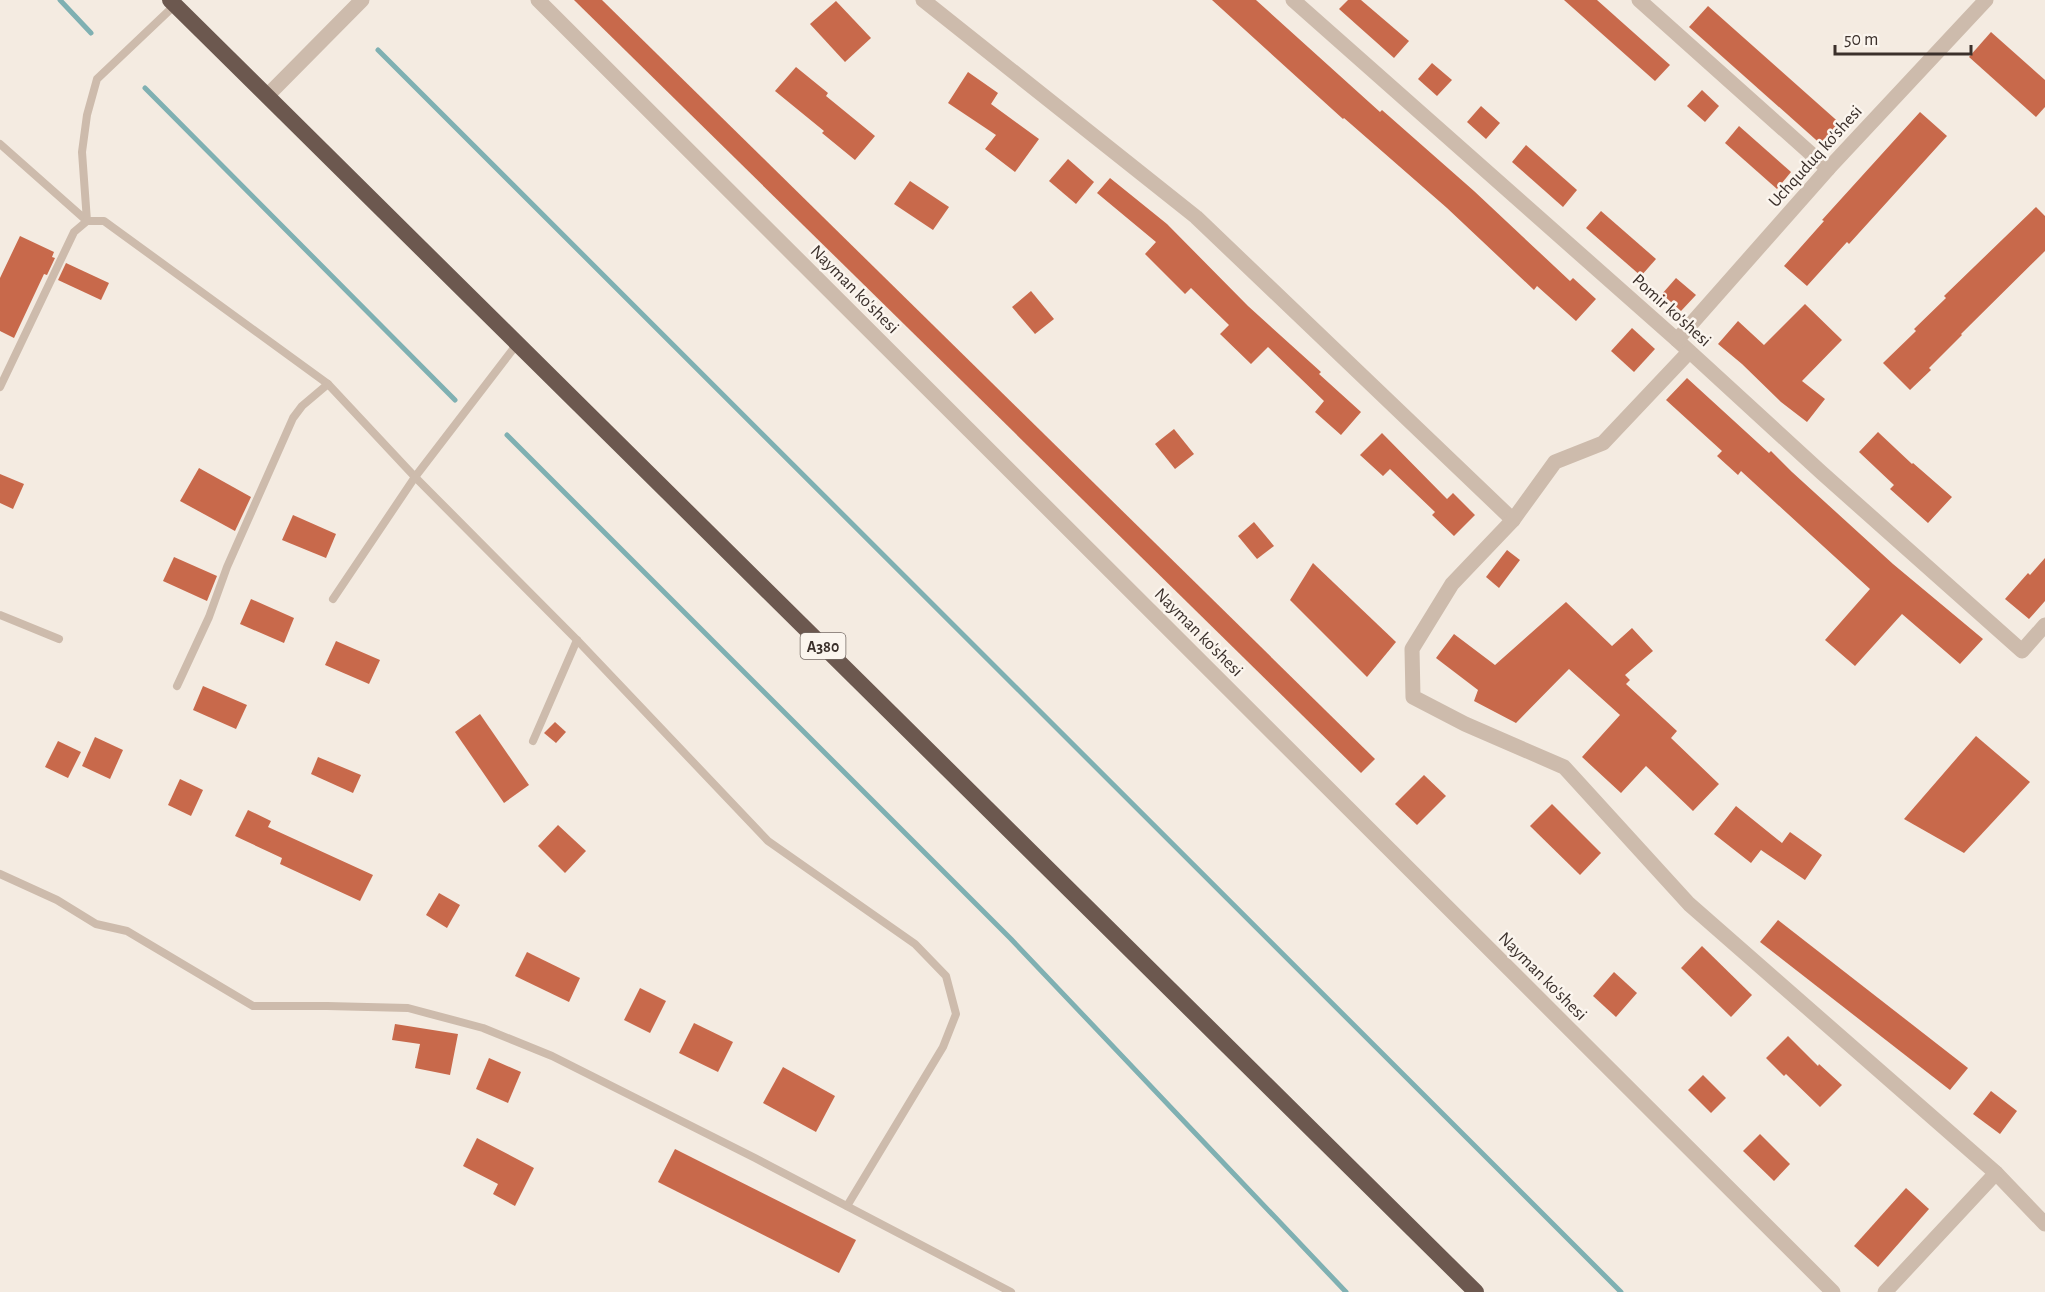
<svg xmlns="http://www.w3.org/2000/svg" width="2045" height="1292" viewBox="0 0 2045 1292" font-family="'Alegreya Sans',sans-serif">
<rect width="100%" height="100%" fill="#f4ebe1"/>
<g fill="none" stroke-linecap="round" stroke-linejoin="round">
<g stroke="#7fb0b2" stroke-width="5">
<polyline points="60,0 91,33"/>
<polyline points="378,50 1621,1292"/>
<polyline points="145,88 455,400"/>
<polyline points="507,435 1011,939 1346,1292"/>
</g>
</g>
<g fill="#c8694b">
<polygon points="574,0 602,0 1375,759 1361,773"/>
<polygon points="1212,0 1256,0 1380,112 1382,110 1474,191 1570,281 1573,278 1596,299 1576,321 1537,286 1534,290 1447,208 1344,118 1343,119"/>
<polygon points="1348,0 1361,0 1409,41 1394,58 1339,9"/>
<polygon points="1564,0 1597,0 1670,65 1655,81"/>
<polygon points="836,1 871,38 845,62 810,24"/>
<polygon points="1708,6 1843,126 1824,147 1689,27"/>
<polygon points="1991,32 2045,80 2045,107 2036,117 1969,57"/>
<polygon points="1432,63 1452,80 1437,96 1418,79"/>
<polygon points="796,67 828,93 826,96 875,136 855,160 822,133 824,131 775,91"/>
<polygon points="968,72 998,93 991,104 1039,139 1015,172 985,149 996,135 948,103"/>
<polygon points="1702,90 1719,106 1705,122 1687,106"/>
<polygon points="1481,106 1500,123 1486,139 1467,122"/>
<polygon points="1920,112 1947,136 1849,244 1847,242 1807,286 1784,266 1824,221 1822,220"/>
<polygon points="1739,126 1791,172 1777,189 1725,143"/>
<polygon points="1526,145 1577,190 1563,207 1512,162"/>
<polygon points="1068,159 1094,182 1076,204 1049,181"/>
<polygon points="1110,178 1167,224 1248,306 1321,372 1319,374 1361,412 1341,435 1315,412 1324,401 1268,347 1251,364 1220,334 1229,325 1191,288 1185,294 1145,254 1156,242 1097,193"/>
<polygon points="910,181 949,207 933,230 894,204"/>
<polygon points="2036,207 2045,216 2045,251 1961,334 1962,335 1929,368 1931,370 1910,390 1883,363 1916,331 1914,329 1946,298 1944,296"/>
<polygon points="1601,211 1656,259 1641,276 1586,228"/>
<polygon points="20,236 54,252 52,257 55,258 47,275 44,274 14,338 0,331 0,278"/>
<polygon points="66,263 109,283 101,300 58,280"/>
<polygon points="1676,278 1696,295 1681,311 1662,294"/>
<polygon points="1031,291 1054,319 1035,334 1012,307"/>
<polygon points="1805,304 1842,340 1802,381 1825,399 1807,422 1781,402 1742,364 1718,344 1738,321 1764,345"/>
<polygon points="1632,328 1655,349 1634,372 1611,351"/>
<polygon points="1687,378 1769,453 1771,451 1792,472 1893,564 1983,639 1960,664 1902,614 1855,666 1825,640 1870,589 1741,471 1738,475 1717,456 1722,451 1666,400"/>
<polygon points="1174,429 1194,454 1175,469 1155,444"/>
<polygon points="1878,432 1912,464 1913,463 1952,497 1928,523 1890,489 1894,485 1859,452"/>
<polygon points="1382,433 1447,499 1453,493 1475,515 1454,536 1432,515 1435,512 1390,469 1383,476 1360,455"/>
<polygon points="199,468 251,497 235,531 180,501"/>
<polygon points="0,474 24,484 13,509 0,503"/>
<polygon points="293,515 336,534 326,558 282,540"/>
<polygon points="1254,522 1274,546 1257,559 1238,536"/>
<polygon points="1507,550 1520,560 1499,588 1486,577"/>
<polygon points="174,557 217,576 207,601 163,581"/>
<polygon points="2045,558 2045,601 2029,619 2005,599 2028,573 2030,575"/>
<polygon points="1313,563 1396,642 1367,677 1290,600"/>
<polygon points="251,599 294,618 284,643 240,624"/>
<polygon points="1566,602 1612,646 1632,628 1653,651 1625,675 1630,680 1626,684 1677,731 1671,738 1719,784 1693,811 1646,766 1621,793 1582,757 1620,715 1569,669 1516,723 1474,701 1478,690 1436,658 1454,634 1495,665"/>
<polygon points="336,641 380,660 369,684 325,665"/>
<polygon points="203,686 247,705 236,729 193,710"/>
<polygon points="480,714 529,785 504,803 455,732"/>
<polygon points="555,722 566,732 556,743 544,733"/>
<polygon points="1976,736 2030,782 1964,853 1904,819"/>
<polygon points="95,737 123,750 110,779 82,766"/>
<polygon points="58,741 81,752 68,778 45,767"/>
<polygon points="318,757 361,775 353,793 311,774"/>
<polygon points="1424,775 1446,796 1417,825 1395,804"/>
<polygon points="180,779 203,790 191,816 168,805"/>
<polygon points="1552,804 1601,853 1580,875 1530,826"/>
<polygon points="1736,806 1782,843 1790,832 1822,855 1805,880 1761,850 1751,863 1714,834"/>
<polygon points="248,810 271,821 268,827 373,875 360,901 280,864 282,858 235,836"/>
<polygon points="558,825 586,851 565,873 538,846"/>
<polygon points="439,893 460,905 447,928 426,915"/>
<polygon points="1778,920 1968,1068 1950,1090 1760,942"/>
<polygon points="1702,946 1752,995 1731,1017 1681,968"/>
<polygon points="527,952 580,978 569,1002 515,976"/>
<polygon points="1614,972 1637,993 1616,1017 1593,996"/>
<polygon points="640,988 666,1001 650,1033 624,1020"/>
<polygon points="694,1023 733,1042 718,1072 679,1053"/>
<polygon points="395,1024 458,1034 450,1075 415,1068 420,1044 392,1040"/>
<polygon points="1788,1036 1818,1066 1819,1064 1842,1085 1820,1107 1786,1074 1784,1076 1766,1058"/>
<polygon points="489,1058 521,1072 508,1103 476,1089"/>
<polygon points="783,1067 835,1096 816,1132 763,1103"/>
<polygon points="1703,1075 1726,1098 1711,1113 1688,1090"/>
<polygon points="1991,1091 2017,1111 2000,1134 1973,1114"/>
<polygon points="1760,1134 1790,1164 1774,1181 1743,1151"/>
<polygon points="477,1138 534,1168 515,1206 493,1194 498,1184 463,1166"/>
<polygon points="675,1149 856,1240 839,1273 658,1182"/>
<polygon points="1906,1188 1929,1209 1878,1267 1854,1246"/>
</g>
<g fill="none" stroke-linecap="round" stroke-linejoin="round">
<g stroke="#cdbbac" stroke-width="8">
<polyline points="0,144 87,221 82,152 87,115 97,79 175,5"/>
<polyline points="0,387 74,232 87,221 104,221 328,384 415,477 517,344"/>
<polyline points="333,599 415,477 577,640 768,841 915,944 946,976 956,1014 943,1047 847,1206"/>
<polyline points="0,615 59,639"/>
<polyline points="177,686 209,617 227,567 293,418 302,406 328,384"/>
<polyline points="533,741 577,640"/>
<polyline points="0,874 57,900 96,924 127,931 253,1006 327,1006 408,1008 483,1028 552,1056 755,1158 1011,1292"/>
</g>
<g stroke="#cdbbac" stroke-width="15">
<polyline points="538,0 1833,1292"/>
<polyline points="923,0 1196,217 1513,520"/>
<polyline points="1293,0 1677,340 1822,473 2022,651 2045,625"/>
<polyline points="1639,0 1828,169"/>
<polyline points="267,96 362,0"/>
<polyline points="1677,340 1828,169 1986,0"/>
<polyline points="1689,352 1603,443 1555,462 1513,520 1452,584 1412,649 1413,697 1465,724 1564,767 1689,904 1996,1173 2045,1224"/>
<polyline points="1885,1292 1996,1173"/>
</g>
<polyline stroke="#6c584f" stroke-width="16" points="170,0 1476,1292"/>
</g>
<g text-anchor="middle" stroke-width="5" stroke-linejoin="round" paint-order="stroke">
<rect fill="#fbf5ee" stroke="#756b66" stroke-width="1.5" x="800.5" y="633" width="45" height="26" rx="4.5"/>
<g font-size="16" font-weight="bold" fill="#3b302b">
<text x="823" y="652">A380</text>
</g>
<g font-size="18" fill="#3b302b" stroke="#fbf5ee">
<text transform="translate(1815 156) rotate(-48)" y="6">Uchquduq ko'shesi</text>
<text transform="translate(855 289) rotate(45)" y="6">Nayman ko'shesi</text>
<text transform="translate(1672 310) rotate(42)" y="6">Pomir ko'shesi</text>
<text transform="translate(1199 632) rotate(45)" y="6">Nayman ko'shesi</text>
<text transform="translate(1543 976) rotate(45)" y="6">Nayman ko'shesi</text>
</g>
</g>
<path d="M1835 45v9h136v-9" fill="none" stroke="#3b302b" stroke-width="3"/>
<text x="1844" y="45" font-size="18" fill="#3b302b" stroke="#fbf5ee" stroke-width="4.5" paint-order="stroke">50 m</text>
</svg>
